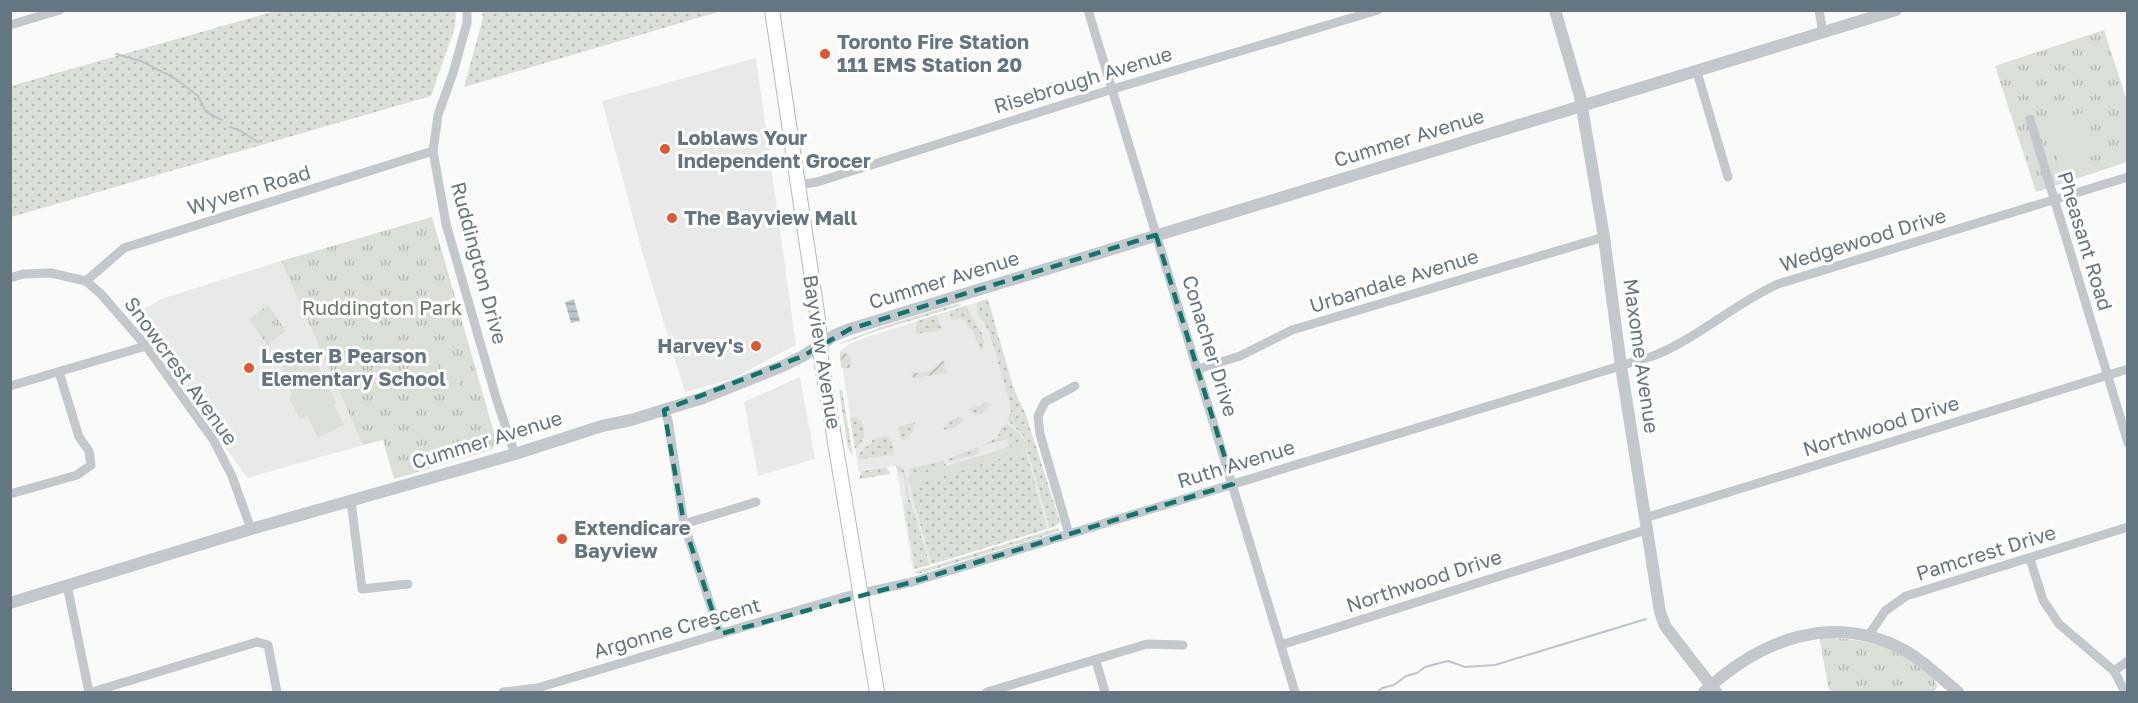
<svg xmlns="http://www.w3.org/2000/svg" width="2138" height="703" viewBox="0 0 2138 703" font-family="'Golos Text',sans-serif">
<defs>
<pattern id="grass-dots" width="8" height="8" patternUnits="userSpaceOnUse" patternTransform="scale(1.5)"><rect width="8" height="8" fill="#dadfd7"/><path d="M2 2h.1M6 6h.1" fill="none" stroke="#b4b9b4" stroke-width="1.8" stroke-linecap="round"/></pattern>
<pattern id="park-tufts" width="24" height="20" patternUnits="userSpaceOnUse" patternTransform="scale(1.5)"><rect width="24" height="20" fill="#dadfd7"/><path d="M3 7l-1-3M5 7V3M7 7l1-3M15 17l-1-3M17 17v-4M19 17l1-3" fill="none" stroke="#b4b9b4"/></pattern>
<pattern id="garden-furrows" width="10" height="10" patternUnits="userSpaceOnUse" patternTransform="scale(1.5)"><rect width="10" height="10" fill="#dadfd7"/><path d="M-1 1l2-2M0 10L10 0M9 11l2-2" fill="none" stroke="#b4b9b4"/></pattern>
<pattern id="water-rules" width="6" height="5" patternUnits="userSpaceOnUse" patternTransform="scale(1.5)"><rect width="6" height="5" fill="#bbc7cb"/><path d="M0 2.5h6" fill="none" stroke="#9ca6aa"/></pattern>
</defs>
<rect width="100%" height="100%" fill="#fafaf8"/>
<g fill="#e8e9e9">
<polygon points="756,58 796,345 732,379 685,392 643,255 602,101"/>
<polygon points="281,261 363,445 247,478 133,316 161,299"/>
<polygon points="987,299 1057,526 913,570 896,466 866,469 859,473 840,352 847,345 870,336"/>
<polygon points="800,377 815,459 758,476 744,402"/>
</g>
<g fill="url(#grass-dots)">
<polygon points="279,10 456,11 455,27 431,96 11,217 11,86"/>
<polygon points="482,11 482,10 721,11 464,87 483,18"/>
<polygon points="988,299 1012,386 1026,415 1060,522 1050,528 1023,435 1007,420 1011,412 1010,403 989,331 978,314 977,303"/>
<polygon points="956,304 963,305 876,331 841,344 840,343 884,326"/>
<polygon points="966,306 982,334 984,342 983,349 980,350 974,333 966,324 966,321 958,318 957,320 951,319 950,311"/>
<polygon points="936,315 943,330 915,334 917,321"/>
<polygon points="839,390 842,390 853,456 848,448"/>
<polygon points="983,402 992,404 981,414 974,414 968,408 982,406"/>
<path d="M855,417l6,4c6,11 3,21 -6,28l-5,-31z"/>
<path d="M959,417l5,2c-4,6 -13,12 -21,10l6,-8z"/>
<polygon points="915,422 913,431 905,440 901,439 898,427"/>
<polygon points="1007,424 1021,435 1024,442 1021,444 991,453 1009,446 1007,439 981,446 998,437 1001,428"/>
<polygon points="886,436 892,442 894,455 861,459 857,458 864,447 865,448 872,442 872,440"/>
<polygon points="978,447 979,453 948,462 947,459"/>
<polygon points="1026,451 1047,529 932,564 912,495 911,485"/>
<polygon points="944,460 946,466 911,477 909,469"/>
<polygon points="896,466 901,466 904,470 910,500 930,565 915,569 904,505 908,503 903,473 899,473"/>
<polygon points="886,467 891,474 859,479 862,471"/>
<polygon points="1058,528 1059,531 1051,534 918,574 914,572"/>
</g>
<g fill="url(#park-tufts)">
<polygon points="2104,30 2127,101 2127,162 2036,192 1995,66"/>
<polygon points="432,217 497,443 491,450 394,479 383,440 363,445 281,261"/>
<polygon points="268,305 286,331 267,345 249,319"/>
<path d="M1819,637c41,2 71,6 103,32 7,6 14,9 15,18l-3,5h-98l-7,-2z"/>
</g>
<g fill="url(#garden-furrows)">
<polygon points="840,352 846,353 851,359 850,368 841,368"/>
<path d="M943,360l4,13 -34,5 -2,-6c13,3 23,-2 32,-12z"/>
</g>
<g fill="#dadfd7">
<polygon points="2086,112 2099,154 2082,159 2087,175 2064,182 2047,123"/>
<polygon points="308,354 313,364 316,362 337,404 334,405 344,425 318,438 307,416 300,419 290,400 292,387 282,367"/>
<polygon points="452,358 460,385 447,389 439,361"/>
<polygon points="435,363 443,390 430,394 421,366"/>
<polygon points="417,368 425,396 412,400 404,372"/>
<polygon points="1026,442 1029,450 909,486 907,478"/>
</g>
<polygon fill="url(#water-rules)" points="574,299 580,321 571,323 565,302"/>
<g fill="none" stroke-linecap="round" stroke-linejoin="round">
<g stroke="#bbc7cb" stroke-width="2">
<polyline points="116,54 141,61 176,79 198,96 206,112 222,120"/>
<polyline points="230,127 241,131 258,142"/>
<polyline points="1378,692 1382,688 1394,685 1406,676 1417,673 1425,667 1436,664 1448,661 1465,667 1495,665 1646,619"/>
</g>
<g stroke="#b3babf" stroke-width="16">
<polyline id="secondary" points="772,10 819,326 821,359 877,692"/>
</g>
<g stroke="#c3c8cc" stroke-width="9">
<polyline points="467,10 467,23 453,73 438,115 433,151 446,224 497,401 515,454"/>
<polyline points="1088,10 1295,692"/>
<polyline points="1819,10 1823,33"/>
<polyline points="10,25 60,10"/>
<polyline points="1697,72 1728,177"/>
<polyline points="2030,119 2128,443"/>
<polyline points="799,185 817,182 1113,89 1378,10"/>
<polyline points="10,278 23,274 51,273 86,281 101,294 146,346 214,441 232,476 251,529"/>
<polyline points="86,281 124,248 433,151"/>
<polyline points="1198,369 1240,356 1292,330 1604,237"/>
<polyline points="10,386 146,346"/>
<polyline points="664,410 668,420 684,524 720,634"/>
<polyline points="10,494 77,475 91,465 89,451 79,437 59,372"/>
<polyline points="351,501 362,589 408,584"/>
<polyline points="1645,518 2128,369"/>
<polyline points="684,524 756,502"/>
<polyline points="1069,534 1040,434 1038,416 1045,402 1075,386"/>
<polyline points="2030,559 2043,600 2059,624 2114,671 2125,692"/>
<polyline points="67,585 89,692"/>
<polyline points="1869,635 1885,611 1906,596 2128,527"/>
<polyline points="1281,645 1646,530"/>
<polyline points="1096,661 1105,692"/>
<polyline points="2114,671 2128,661"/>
<polyline points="92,692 257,642 268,645 277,692"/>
<path d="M503,692l34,-4 307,-91 68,-15 741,-226c45,-18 81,-52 125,-72l350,-107"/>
<polyline points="987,692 1147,644 1183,645"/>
</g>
<g stroke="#c3c8cc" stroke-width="12">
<polyline points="1555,10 1580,96 1604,237 1621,366 1660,612 1665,626 1716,692"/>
<polyline points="10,603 251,529 515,454 602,426 631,420 703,398 785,365 803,356 835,335 850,329 1896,10"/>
<path d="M1704,692c56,-52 128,-81 200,-42 20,11 37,28 54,42"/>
</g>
<use href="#secondary" stroke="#fff" stroke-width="14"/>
</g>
<path fill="none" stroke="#0f766e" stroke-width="4.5" stroke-dasharray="12 8" stroke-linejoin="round" d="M1156,235l77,249 -321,98 -192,52 -36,-110 -20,-114 139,-54 47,-27z"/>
<g fill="#e4572e" stroke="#fff" stroke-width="2">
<circle cx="825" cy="54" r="6"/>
<circle cx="665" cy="149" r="6"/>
<circle cx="672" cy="218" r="6"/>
<circle cx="756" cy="346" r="6"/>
<circle cx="249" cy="368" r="6"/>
<circle cx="562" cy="539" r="6"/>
</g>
<g text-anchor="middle" stroke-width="6" stroke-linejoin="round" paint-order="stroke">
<g font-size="20" font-weight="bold" fill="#657683" stroke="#fff" text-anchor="start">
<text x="837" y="49">Toronto Fire Station<tspan x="837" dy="23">111 EMS Station 20</tspan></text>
<text x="677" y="145">Loblaws Your<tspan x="677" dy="23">Independent Grocer</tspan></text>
<text x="684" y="225">The Bayview Mall</text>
<text x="744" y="353" text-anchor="end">Harvey's</text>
<text x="261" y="363">Lester B Pearson<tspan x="261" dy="23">Elementary School</tspan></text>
<text x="574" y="535">Extendicare<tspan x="574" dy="23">Bayview</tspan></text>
</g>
<g font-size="20" fill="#657683" stroke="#fff">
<text transform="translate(1083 80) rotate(-17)" y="7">Risebrough Avenue</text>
<text transform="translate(1409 138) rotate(-17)" y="7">Cummer Avenue</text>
<text transform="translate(249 190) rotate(-17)" y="7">Wyvern Road</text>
<text transform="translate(1863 240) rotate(-17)" y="7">Wedgewood Drive</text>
<text transform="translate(2085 241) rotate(73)" y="7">Pheasant Road</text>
<text transform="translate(479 263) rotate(75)" y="7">Ruddington Drive</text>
<text transform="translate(944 280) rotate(-17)" y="7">Cummer Avenue</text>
<text transform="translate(1394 281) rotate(-17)" y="7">Urbandale Avenue</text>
<text transform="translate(1210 346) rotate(73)" y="7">Conacher Drive</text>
<text transform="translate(822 352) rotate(81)" y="7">Bayview Avenue</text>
<text transform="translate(1641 356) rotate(82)" y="7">Maxome Avenue</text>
<text transform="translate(181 371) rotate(54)" y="7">Snowcrest Avenue</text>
<text transform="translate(1881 426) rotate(-17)" y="7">Northwood Drive</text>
<text transform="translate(487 440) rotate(-17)" y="7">Cummer Avenue</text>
<text transform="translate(1236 464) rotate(-17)" y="7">Ruth Avenue</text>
<text transform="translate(1986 553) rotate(-17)" y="7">Pamcrest Drive</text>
<text transform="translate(1424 581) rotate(-18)" y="7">Northwood Drive</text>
<text transform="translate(677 628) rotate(-16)" y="7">Argonne Crescent</text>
</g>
<g font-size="20" fill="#687a64" stroke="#fff">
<text x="382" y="315">Ruddington Park</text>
</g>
</g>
<rect width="2138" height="703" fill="none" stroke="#657683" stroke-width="24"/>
</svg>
